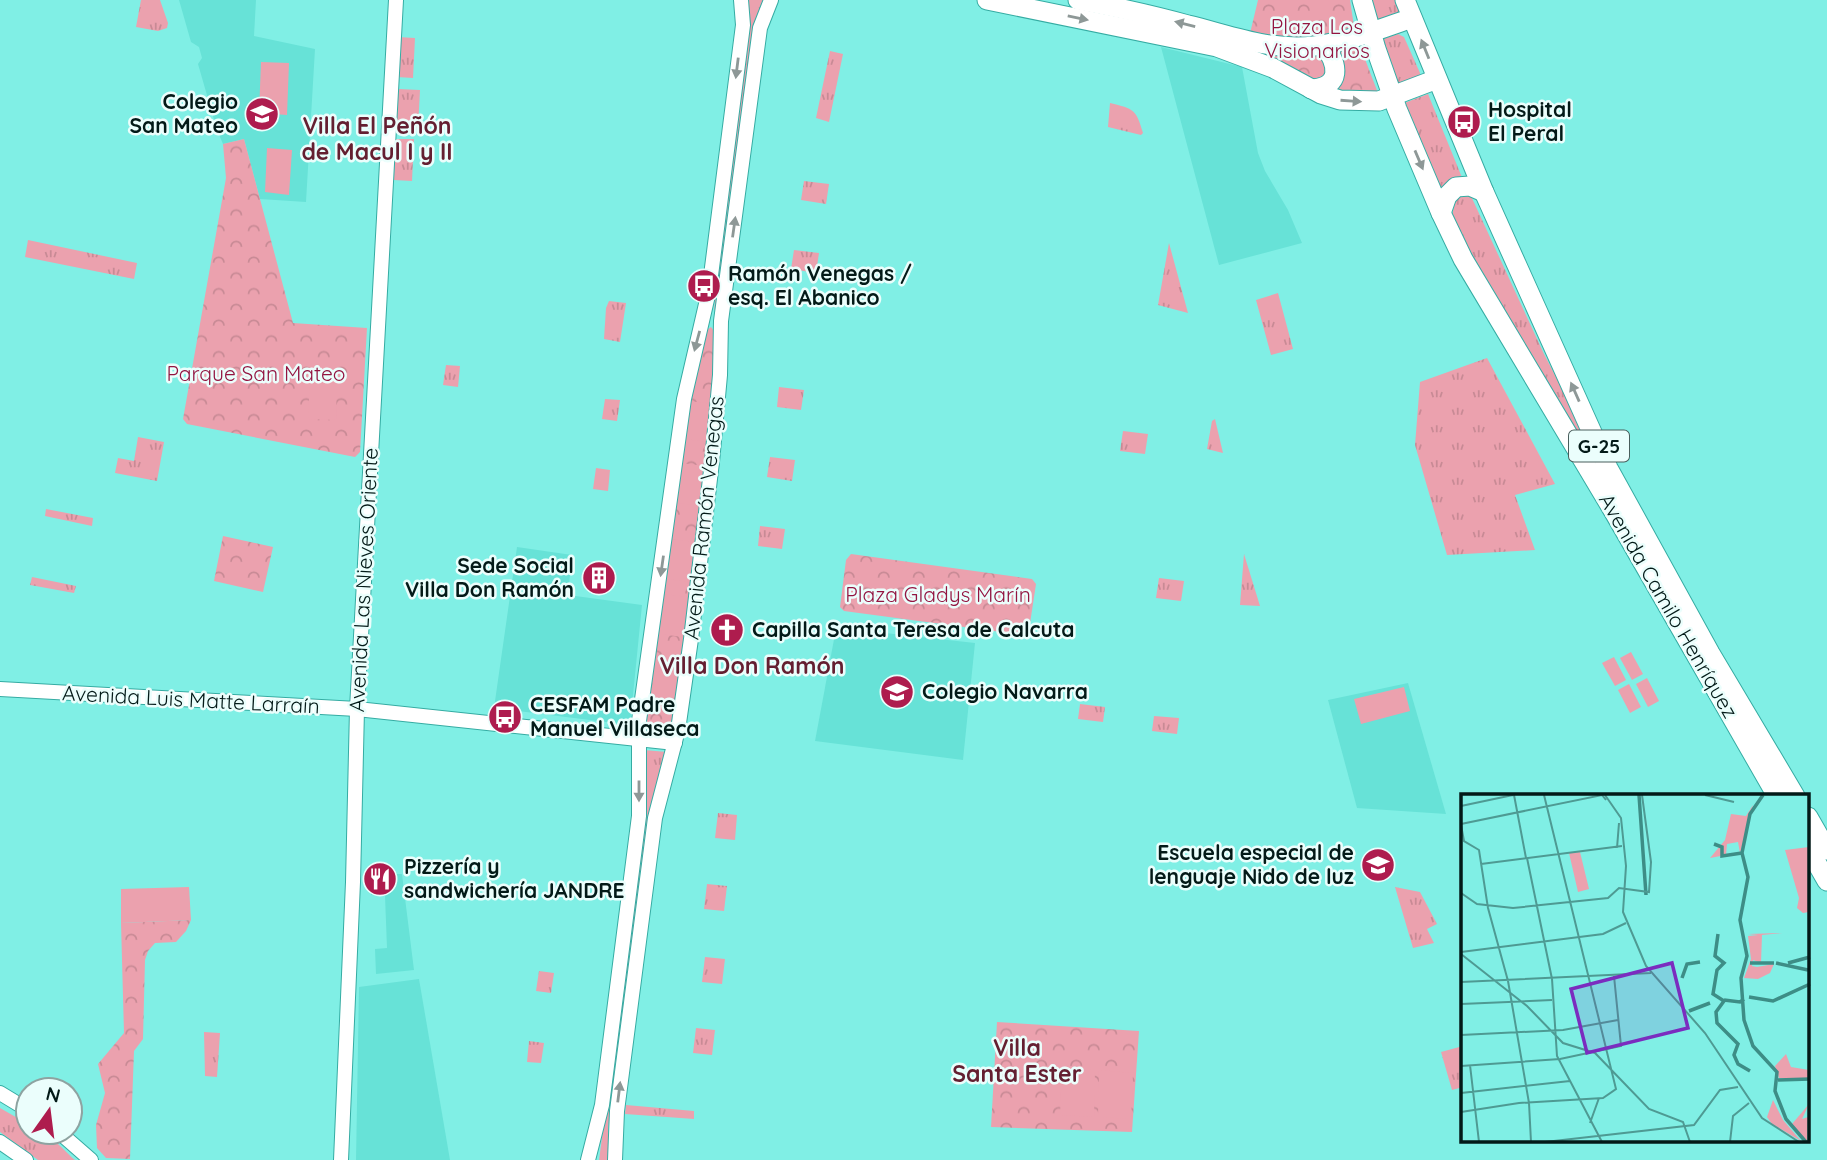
<svg xmlns="http://www.w3.org/2000/svg" width="1827" height="1160" viewBox="0 0 1827 1160" font-family="Quicksand,sans-serif">
<defs>
<pattern id="grass-tufts" width="24" height="20" patternUnits="userSpaceOnUse" patternTransform="scale(1.75)"><rect width="24" height="20" fill="#eba1ae"/><path d="M3 7l-1-3M5 7V3M7 7l1-3M15 17l-1-3M17 17v-4M19 17l1-3" fill="none" stroke="#c88a95"/></pattern>
<pattern id="forest-crowns" width="20" height="18" patternUnits="userSpaceOnUse" patternTransform="scale(1.75)"><rect width="20" height="18" fill="#eba1ae"/><path d="M2 6a3 3 0 1 1 6 0M12 15a3 3 0 1 1 6 0" fill="none" stroke="#c88a95"/></pattern>
</defs>
<rect width="100%" height="100%" fill="#80efe5"/>
<g fill="#67e2d7">
<polygon points="179,0 256,0 254,36 315,49 306,202 260,199 244,139 223,144 217,130 198,64 202,58 199,47 191,42"/>
<polygon points="1161,47 1242,67 1258,153 1265,171 1288,210 1302,243 1219,265"/>
<polygon points="517,547 572,555 568,595 642,605 630,725 494,708"/>
<polygon points="840,628 975,643 963,760 815,741 835,634"/>
<polygon points="1408,683 1446,814 1357,808 1328,700"/>
<polygon points="371,874 402,874 414,970 376,974 375,949 387,948 385,896 371,895"/>
<polygon points="419,979 450,1160 356,1160 359,987"/>
</g>
<g fill="url(#grass-tufts)">
<polygon points="141,0 160,0 168,23 167,28 158,31 136,27"/>
<polygon points="747,0 763,0 763,9 716,307 714,311"/>
<polygon points="1368,0 1395,0 1400,13 1373,24"/>
<polygon points="1398,34 1404,37 1420,73 1419,81 1396,90 1383,39"/>
<polygon points="398,37 415,38 413,78 397,77"/>
<polygon points="830,51 843,54 829,122 816,118"/>
<polygon points="398,89 420,90 418,128 396,127"/>
<polygon points="1428,94 1463,180 1438,203 1399,105"/>
<path d="M1110,103c24,6 26,6 33,30l-2,2 -33,-8z"/>
<polygon points="395,139 414,139 412,181 394,180"/>
<polygon points="804,181 829,184 826,204 801,200"/>
<polygon points="1462,195 1471,196 1544,354 1679,614 1451,220 1455,202"/>
<polygon points="28,240 137,263 134,279 25,257"/>
<polygon points="1169,243 1188,313 1158,305"/>
<polygon points="794,250 819,253 816,273 791,269"/>
<polygon points="1278,293 1293,349 1271,355 1256,300"/>
<polygon points="609,301 626,303 620,342 604,339 606,308"/>
<polygon points="1487,358 1555,484 1515,495 1535,550 1447,555 1415,445 1420,382"/>
<polygon points="446,365 460,366 458,387 443,385"/>
<polygon points="779,387 804,390 801,410 777,407"/>
<polygon points="605,399 620,400 617,421 602,419"/>
<polygon points="1215,419 1223,453 1207,449 1212,421"/>
<polygon points="1123,431 1148,434 1145,454 1120,451"/>
<polygon points="138,437 164,442 157,481 115,473 118,458 134,461"/>
<polygon points="770,457 795,460 792,481 767,477"/>
<polygon points="596,468 610,470 608,491 593,489"/>
<polygon points="46,509 93,518 92,526 45,516"/>
<polygon points="760,526 785,529 782,549 758,546"/>
<polygon points="1244,554 1260,606 1240,605"/>
<polygon points="32,577 76,586 74,593 30,585"/>
<polygon points="1159,578 1184,581 1181,601 1156,598"/>
<polygon points="1080,704 1105,707 1103,722 1078,719"/>
<polygon points="1154,716 1179,718 1177,734 1152,731"/>
<polygon points="644,750 667,752 651,804 608,1128 609,1160 599,1160 647,805"/>
<polygon points="718,813 737,815 735,840 715,838"/>
<polygon points="707,884 727,886 724,911 704,909"/>
<polygon points="1395,887 1420,892 1437,924 1427,929 1434,943 1413,948"/>
<polygon points="705,957 725,959 722,984 702,982"/>
<polygon points="539,971 554,973 551,993 536,991"/>
<polygon points="696,1028 715,1030 712,1055 693,1053"/>
<polygon points="204,1032 220,1033 217,1077 205,1076"/>
<polygon points="529,1041 544,1043 541,1063 527,1062"/>
<polygon points="1463,1046 1463,1087 1452,1090 1441,1052"/>
<polygon points="626,1105 694,1111 694,1119 625,1114"/>
<path d="M0,1108l28,16v8c23,0 31,14 47,28h-37l-38,-28z"/>
</g>
<g fill="url(#forest-crowns)">
<polygon points="1258,0 1350,0 1355,33 1378,93 1349,97 1246,50"/>
<polygon points="244,139 293,323 367,328 360,452 355,457 187,424 183,419 226,178 223,144"/>
<polygon points="711,327 716,334 716,395 673,727 670,732 645,729 688,393 704,332"/>
<polygon points="223,536 273,547 263,592 214,581"/>
<polygon points="851,554 1032,579 1036,584 1029,630 1023,635 844,611 840,607 846,560"/>
<polygon points="191,920 186,931 176,942 155,943 148,951 145,960 143,1039 134,1051 130,1159 106,1158 97,1148 96,1125 105,1093 98,1064 124,1033 121,923"/>
<polygon points="997,1022 1139,1031 1132,1132 991,1127"/>
</g>
<g fill="#eba1ae">
<polygon points="261,62 289,63 287,115 259,113"/>
<polygon points="267,148 292,150 289,195 265,192"/>
<polygon points="310,374 337,374 336,420 308,419"/>
<polygon points="689,401 714,404 709,442 684,439"/>
<polygon points="681,463 706,466 702,506 676,503"/>
<polygon points="671,539 696,542 691,582 666,579"/>
<polygon points="664,594 688,597 683,637 659,634"/>
<polygon points="1631,652 1643,674 1632,680 1620,658"/>
<polygon points="1614,657 1626,680 1615,686 1602,663"/>
<polygon points="654,671 677,674 672,714 649,711"/>
<polygon points="1647,678 1659,701 1648,707 1636,684"/>
<polygon points="1629,684 1641,707 1630,713 1618,690"/>
<polygon points="1404,687 1410,711 1361,724 1354,699"/>
<polygon points="189,887 191,920 121,923 121,889"/>
<polygon points="1062,1069 1095,1070 1094,1117 1060,1115"/>
<polygon points="1099,1070 1133,1073 1131,1119 1098,1117"/>
</g>
<g fill="none" stroke-linecap="round" stroke-linejoin="round">
<g stroke="#35aca3" stroke-width="16">
<g id="tertiary">
<polyline points="0,689 357,709 675,743"/>
<polyline points="0,1093 28,1110"/>
<polyline points="59,1132 91,1160"/>
<polyline points="0,1142 26,1160"/>
<polyline points="341,1160 353,882 357,709 396,0"/>
<polyline points="588,1160 602,1105 639,816 639,721 684,399 709,291 743,25 741,0"/>
<polyline points="615,1160 617,1111 655,818 678,730 691,639 712,462 720,375 721,321 760,28 771,0"/>
</g>
</g>
<g stroke="#35aca3" stroke-width="21">
<g id="primary">
<polyline points="987,0 1217,47 1273,68 1321,94 1340,100 1379,101 1437,79"/>
<path d="M1078,0c37,7 74,15 110,25 42,10 81,26 126,21 34,-4 66,-17 98,-28"/>
<polyline points="1362,0 1376,49 1397,109 1441,213 1463,259 1614,512 1777,796"/>
<polyline points="1405,0 1484,192 1608,468 1710,653 1795,796"/>
<path d="M1311,89c32,-2 27,-25 13,-44"/>
<polyline points="1441,213 1447,196 1456,187 1470,186 1484,192"/>
<polyline points="1808,817 1827,850"/>
<polyline points="1808,848 1827,881"/>
</g>
</g>
<use href="#tertiary" stroke="#fff" stroke-width="14"/>
<use href="#primary" stroke="#fff" stroke-width="19"/>
</g>
<defs><path id="oneway-solid" d="M-6-.8H1V-3.2L6.5 0L1 3.2V.8H-6Z" transform="scale(1.75)"/></defs>
<g fill="#8e9897">
<use href="#oneway-solid" transform="translate(1078 18) rotate(12)"/>
<use href="#oneway-solid" transform="translate(1185 24) rotate(-166)"/>
<use href="#oneway-solid" transform="translate(1425 49) rotate(-112)"/>
<use href="#oneway-solid" transform="translate(737 68) rotate(97)"/>
<use href="#oneway-solid" transform="translate(1351 101) rotate(4)"/>
<use href="#oneway-solid" transform="translate(1419 160) rotate(67)"/>
<use href="#oneway-solid" transform="translate(734 227) rotate(-82)"/>
<use href="#oneway-solid" transform="translate(697 341) rotate(105)"/>
<use href="#oneway-solid" transform="translate(1575 392) rotate(-114)"/>
<use href="#oneway-solid" transform="translate(662 566) rotate(98)"/>
<use href="#oneway-solid" transform="translate(639 791) rotate(90)"/>
<use href="#oneway-solid" transform="translate(619 1092) rotate(-83)"/>
</g>
<defs>
<g id="school-disc" transform="scale(1.75)"><circle r="9.5" fill="#ae1c4e" stroke="#ebfefc"/><path d="M0-5L7-2L0 1L-7-2ZM-4 1L0 2.5L4 1V4Q0 6-4 4Z" fill="#fff"/></g>
<g id="bus-disc" transform="scale(1.75)"><circle r="9.5" fill="#ae1c4e" stroke="#ebfefc"/><path d="M-5-6H5V4H4V6H2V4H-2V6H-4V4H-5ZM-3.5-4V0h7V-4ZM-3.5 1.2v1.5H-2V1.2ZM2 1.2v1.5H3.5V1.2Z" fill="#fff"/></g>
<g id="building-disc" transform="scale(1.75)"><circle r="9.5" fill="#ae1c4e" stroke="#ebfefc"/><path d="M-4-6H4V6H1V3H-1V6H-4ZM-2.5-4.3h1.7v1.8h-1.7ZM.8-4.3h1.7v1.8H.8ZM-2.5-1h1.7V.8h-1.7ZM.8-1h1.7V.8H.8Z" fill="#fff"/></g>
<g id="church-disc" transform="scale(1.75)"><circle r="9.5" fill="#ae1c4e" stroke="#ebfefc"/><path d="M-1.2-6h2.4v3.5h3.3v2.4h-3.3V6h-2.4V-.1h-3.3v-2.4h3.3Z" fill="#fff"/></g>
<g id="restaurant-disc" transform="scale(1.75)"><circle r="9.5" fill="#ae1c4e" stroke="#ebfefc"/><path d="M-5-6h1v4h1v-4h1v4h1v-4h1v5L-1.5 .5V6h-2V.5L-5-1ZM5-6V6H3V1.5H1.5Q1.5-4 5-6Z" fill="#fff"/></g>
</defs>
<g fill-rule="evenodd">
<use href="#school-disc" x="262" y="114"/>
<use href="#bus-disc" x="1464" y="122"/>
<use href="#bus-disc" x="704" y="286"/>
<use href="#building-disc" x="599" y="578"/>
<use href="#church-disc" x="727" y="630"/>
<use href="#school-disc" x="897" y="692"/>
<use href="#bus-disc" x="505" y="717"/>
<use href="#school-disc" x="1378" y="865"/>
<use href="#restaurant-disc" x="380" y="879"/>
</g>
<g text-anchor="middle" stroke-width="5" stroke-linejoin="round" paint-order="stroke">
<rect fill="#ebfefc" stroke="#495e5c" stroke-width="2" x="1569" y="430.5" width="60" height="31" rx="5"/>
<g font-size="19" font-weight="bold" fill="#031a18">
<text x="1599" y="453">G-25</text>
</g>
<g font-size="21" fill="#931440" stroke="#ebfefc">
<text x="1317" y="34">Plaza Los<tspan x="1317" dy="24">Visionarios</tspan></text>
<text x="256" y="381">Parque San Mateo</text>
<text x="938" y="602">Plaza Gladys Marín</text>
</g>
<g font-size="21" font-weight="bold" fill="#031a18" stroke="#ebfefc" text-anchor="start">
<text x="238" y="109" text-anchor="end">Colegio<tspan x="238" dy="24">San Mateo</tspan></text>
<text x="1488" y="117">Hospital<tspan x="1488" dy="24">El Peral</tspan></text>
<text x="728" y="281">Ramón Venegas /<tspan x="728" dy="24">esq. El Abanico</tspan></text>
<text x="574" y="573" text-anchor="end">Sede Social<tspan x="574" dy="24">Villa Don Ramón</tspan></text>
<text x="752" y="637">Capilla Santa Teresa de Calcuta</text>
<text x="922" y="699">Colegio Navarra</text>
<text x="530" y="712">CESFAM Padre<tspan x="530" dy="24">Manuel Villaseca</tspan></text>
<text x="1354" y="860" text-anchor="end">Escuela especial de<tspan x="1354" dy="24">lenguaje Nido de luz</tspan></text>
<text x="404" y="874">Pizzería y<tspan x="404" dy="24">sandwichería JANDRE</tspan></text>
</g>
<g font-size="21" fill="#031a18" stroke="#ebfefc">
<text transform="translate(704 518) rotate(-84)" y="7">Avenida Ramón Venegas</text>
<text transform="translate(364 580) rotate(-87)" y="7">Avenida Las Nieves Oriente</text>
<text transform="translate(1668 606) rotate(60)" y="7">Avenida Camilo Henríquez</text>
<text transform="translate(191 700) rotate(3)" y="7">Avenida Luis Matte Larraín</text>
</g>
<g font-size="23" font-weight="bold" fill="#641f31" stroke="#ebfefc">
<text x="377" y="134">Villa El Peñón<tspan x="377" dy="26">de Macul I y II</tspan></text>
<text x="752" y="674">Villa Don Ramón</text>
<text x="1017" y="1056">Villa<tspan x="1017" dy="26">Santa Ester</tspan></text>
</g>
</g>
<g transform="translate(1461 794)">
<rect width="348" height="348" fill="#80efe5"/>
<path d="M292,11l-13,48 -2,-11 -11,2 -1,11 -16,3 15,-18 6,-26 15,2zM348,53v65l-6,1 -6,-5 2,-10 -14,-48zM119,58l9,37 -11,3 -9,-39zM322,139l-21,2 -1,28 -8,-3 -1,6 5,1 17,-3 -4,9 -12,6 -14,-1 7,-19 -3,-23 10,-1 -10,-1zM325,260l5,13 18,3v9l-30,-1 -4,-12zM312,306l10,20 18,21 -29,-17 -5,-7zM348,310l-7,15 6,-2 -1,25 -15,-18z" fill="#eba1ae"/>
<path fill="none" stroke="#3d8d86" stroke-width="3.5" d="M178,1l7,100M302,1l-13,19 -8,39 6,24 -8,43 7,36 -6,22 3,42 9,26 24,26 -2,19 11,28 20,23M253,50l8,3v9l20,-3M257,140l-3,22 9,7 -7,7 -4,24 11,7 -8,11 1,11 21,21 -4,11 4,9 12,7M289,169h24M315,169l32,7M327,169l22,-6M221,184l5,-14 13,-2M288,203l24,4 37,-17M263,206l16,2 4,-3M228,217l21,-8M317,286l32,-1"/>
<path fill="none" stroke="#4e9a93" stroke-width="2" d="M53,1l12,63M144,1l16,23 5,48 -3,46 23,54 59,67 57,85 37,24M244,1l29,7M0,12l52,-11M0,30l141,-29 4,5M0,31l3,16 15,9 9,58 20,73 21,122 2,39M156,54l2,-25M66,64l25,121 5,77 45,86M20,70l141,-18M0,99l16,11 36,4 95,-10 11,-10 30,4 2,-30 -9,-67M0,158l142,-18 23,-11M0,160l66,52 36,37 32,10 54,56 34,13 7,20M0,188l190,-9M0,210l91,-4M0,241l102,-5 55,-10M9,271l9,77M0,272l99,-7 61,-13 -7,-70M0,299l109,-12M0,318l58,-9 84,-5 13,-9 -72,-294M129,329l9,-25M84,348l149,-17 26,-35 18,-3M269,348l3,-26 16,-13"/>
<path fill="#7b2cbf" fill-opacity="0.15" stroke="#7b2cbf" stroke-width="3.5" d="M211,169l16,65 -101,25 -16,-64z"/>
<rect width="348" height="348" fill="none" stroke="#031a18" stroke-width="3.5"/>
</g>
<g transform="translate(49 1111) rotate(14)"><circle r="33" fill="#ebfefc" stroke="#8ea3a1" stroke-width="2"/>
<path d="M0-5L12 26L0 18L-12 26Z" fill="#ae1c4e"/>
<text y="-10" font-size="19" font-weight="bold" text-anchor="middle" fill="#031a18">N</text>
</g>
</svg>
